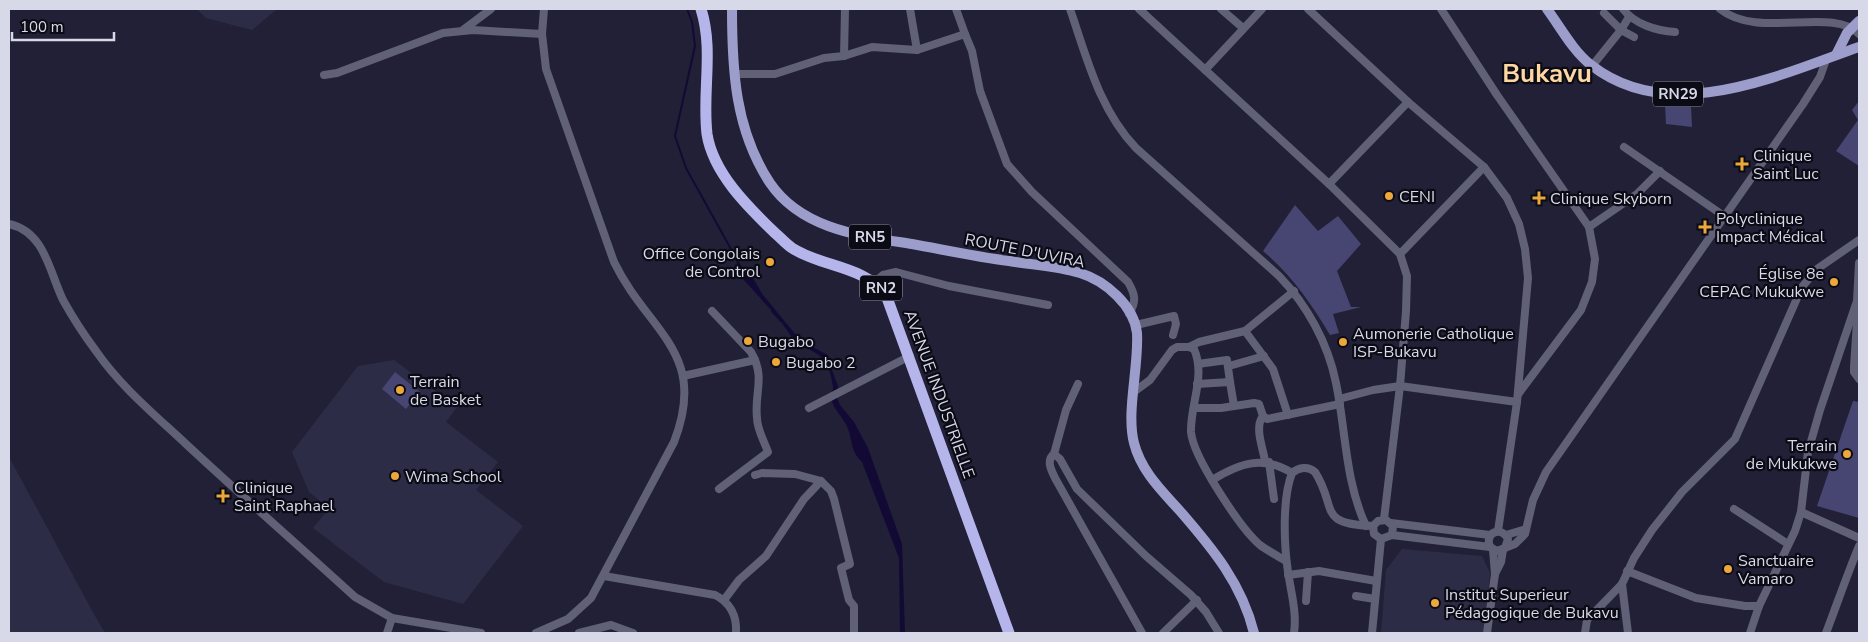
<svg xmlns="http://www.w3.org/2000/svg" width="1868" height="642" viewBox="0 0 1868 642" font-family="'Nunito Sans',sans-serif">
<rect width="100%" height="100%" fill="#212036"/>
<g fill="#2d2c47">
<polygon points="197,9 277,9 252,30 206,18"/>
<polygon points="394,360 457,407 446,422 498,462 476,490 523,526 463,604 384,582 313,528 329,508 309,492 292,452 358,366"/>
<polygon points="9,457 95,616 105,633 9,633"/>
<polygon points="1402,549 1482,556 1490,573 1484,633 1381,633 1386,570"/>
</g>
<g fill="#474572">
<polygon points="1859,101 1859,166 1836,151 1858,120 1852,110"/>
<polygon points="1665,105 1691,106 1692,127 1666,124"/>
<path d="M1295,205l23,26 20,-15 23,28 -24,27 14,36h10l-28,7 6,19 -9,2c-19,-32 -38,-59 -67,-84z"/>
<polygon points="395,372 420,392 406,409 382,389"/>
<polygon points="1853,401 1859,402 1859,518 1817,506"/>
</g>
<path fill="#120a34" d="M737,258l5,9 5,1 16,27 38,46 25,13 12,32 -1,12 3,7 14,17 14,26 34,96 3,89h-5l-1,-75 -37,-96c-14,-13 -8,-26 -18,-41 -4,-7 -10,-12 -12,-20 -2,-5 1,-9 1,-14 -3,-24 -12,-36 -35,-41l-19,-27 -35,-39 -9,-21z"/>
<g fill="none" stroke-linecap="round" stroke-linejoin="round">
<g stroke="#120a34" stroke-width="2">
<polyline points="687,9 692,22 695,46 675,136 686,168 737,260"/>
<polyline points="772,311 781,321"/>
</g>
<g stroke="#606076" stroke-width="8">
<polyline points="910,9 917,50"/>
<polyline points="956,9 965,34"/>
<path d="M1070,9c17,49 29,100 66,139l143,128c28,29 49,67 57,107 10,48 9,98 30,143"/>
<polyline points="1139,9 1329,184 1400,254 1407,276 1406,311 1400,386 1384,519"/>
<polyline points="1221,9 1243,28"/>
<polyline points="1308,9 1408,102 1484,167 1507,198 1519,224 1525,249 1528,278 1517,402 1498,531"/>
<polyline points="1441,9 1497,95 1589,227 1595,259 1592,282 1581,310 1519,393"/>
<path d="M1623,9c11,15 34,22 52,23"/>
<path d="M1720,9c38,31 113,-3 139,25"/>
<polyline points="1604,13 1621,30 1634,37"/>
<polyline points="463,30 491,9"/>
<polyline points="844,56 845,9"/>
<polyline points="1592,66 1621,30 1629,17"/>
<polyline points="1205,70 1262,9"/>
<path d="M734,74h41l49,-16 20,-2 28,-9 45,3 48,-16 7,17 8,40 27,73 25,28 96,90c7,12 9,19 1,32"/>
<polyline points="324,75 337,73 443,33 473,30 542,34"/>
<polyline points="1624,147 1724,216"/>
<polyline points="1329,184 1408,102"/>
<path d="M9,224c36,8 40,47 54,76 10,18 21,35 33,51 24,35 59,64 90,93 56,52 113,102 169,153l37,21 89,15"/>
<polyline points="1589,227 1637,194 1660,171"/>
<polyline points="1400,254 1484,167"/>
<polyline points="875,282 883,275 896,272 949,286 1048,305"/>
<polyline points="1858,306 1854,367 1854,372 1859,379"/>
<path d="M712,311l39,41c15,26 3,40 6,66 0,11 7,23 11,34l-49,37"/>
<polyline points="1136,325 1174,316 1176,324 1173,335"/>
<polyline points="1245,331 1273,369 1288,415"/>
<path d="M1189,347l5,2c12,27 -4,56 -3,83 2,25 50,97 69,113 8,6 18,11 26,16"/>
<polyline points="1198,364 1227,360 1230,382"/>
<polyline points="1229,366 1264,356"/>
<polyline points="683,376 755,360"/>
<polyline points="1197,384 1230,382 1234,406"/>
<polyline points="1135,391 1150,380 1172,350 1177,347 1189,347 1199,342 1245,331 1294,291"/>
<polyline points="1339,399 1373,390 1400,386 1517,402"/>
<polyline points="809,408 910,356"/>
<polyline points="1194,408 1221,408 1254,403 1259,404 1263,416 1267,419 1340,404"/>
<path d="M1263,416c-9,11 0,32 2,45"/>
<polyline points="1054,454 1066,410 1078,384"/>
<polyline points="1269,462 1274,499"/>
<polyline points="755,475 762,473 795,474 821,481 831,491 834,499 850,564 841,568 849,600 854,606 854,633"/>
<path d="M1212,480c28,-17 51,-25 80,-7"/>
<polyline points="1734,509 1788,544"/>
<polyline points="1801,512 1859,538"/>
<polyline points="1391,523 1490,535"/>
<polyline points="1373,526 1374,534 1381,539 1392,535 1490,547 1497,551 1515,544 1525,534 1533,500 1546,472 1803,104 1820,77 1826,60"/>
<polyline points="1506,535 1526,529"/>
<path d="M1490,547c-6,-14 11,-22 18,-8l-3,9"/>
<polyline points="1493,550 1495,574"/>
<polyline points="1627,571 1696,598 1745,606 1759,606"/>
<polyline points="1288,575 1319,571 1376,581"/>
<path d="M604,576l111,19c16,8 22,21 21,38"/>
<polyline points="1622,584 1628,633"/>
<polyline points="1356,596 1375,599"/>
<polyline points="724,600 739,580 766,556 804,499 821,481"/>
<polyline points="1306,601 1308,572"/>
<polyline points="387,633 392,618"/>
<path d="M536,633l32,-14 23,-21 83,-156c35,-90 -26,-110 -60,-180l-68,-193 -4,-35 2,-25"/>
<polyline points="579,633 611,625 633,633"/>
<path d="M1142,633l-87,-155c-4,-8 -9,-18 -1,-24l6,5 17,30 69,67 45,39 15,17 13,21"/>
<polyline points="1163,633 1197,600"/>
<path d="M1294,633c3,-20 -3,-41 -6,-61 -4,-27 -6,-73 4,-99 7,-6 16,-7 23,-1 23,36 1,52 58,54l5,-5 8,-1 7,6 -1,9"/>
<polyline points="1372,633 1381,539"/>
<polyline points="1487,633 1495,574 1501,562 1503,550"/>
<polyline points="1585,633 1587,620 1622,584 1634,558 1652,530 1682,492 1735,439 1802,287 1817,269 1859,240"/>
<polyline points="1750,633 1759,606 1795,531 1801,512 1808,452 1820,410 1857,301 1859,263"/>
<path d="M1826,633c11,-29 21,-58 33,-87"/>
</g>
<g stroke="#9d9dcb" stroke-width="10">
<path d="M732,9c0,61 3,121 38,174 32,47 92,53 142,61 33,6 65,13 97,17 24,4 48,5 71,12 26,8 54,33 57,60 2,34 -11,79 -3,110 7,28 28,48 46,68 33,38 62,73 74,122"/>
<path d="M1547,9c14,19 26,42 44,56 79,62 188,10 268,-18"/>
<polyline points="1836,55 1847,33 1859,21"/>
</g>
<path stroke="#b5b5ec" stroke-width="11" d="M701,9c13,41 1,83 6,125 6,39 41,73 68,99 6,5 11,11 17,15 29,19 73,18 94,47l123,338"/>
</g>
<g fill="#eda83b" stroke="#0b0b15" stroke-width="2">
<path d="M1739.5 156.5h5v5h5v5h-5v5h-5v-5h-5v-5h5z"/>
<circle cx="1389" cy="196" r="5"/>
<path d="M1536.5 190.5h5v5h5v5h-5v5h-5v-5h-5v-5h5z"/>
<path d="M1702.5 219.5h5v5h5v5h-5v5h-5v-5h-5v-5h5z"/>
<circle cx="770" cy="262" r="5"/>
<circle cx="1834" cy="282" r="5"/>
<circle cx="748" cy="341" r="5"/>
<circle cx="1343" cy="342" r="5"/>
<circle cx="776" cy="362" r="5"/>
<circle cx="400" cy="390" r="5"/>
<circle cx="1847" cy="454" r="5"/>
<circle cx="395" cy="476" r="5"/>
<path d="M220.5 488.5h5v5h5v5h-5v5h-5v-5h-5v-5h5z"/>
<circle cx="1728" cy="569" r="5"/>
<circle cx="1435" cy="603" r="5"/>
</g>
<g text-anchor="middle" stroke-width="4.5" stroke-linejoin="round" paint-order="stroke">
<g fill="#0b0b15" stroke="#9a9ba9" stroke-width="1">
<rect x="1653" y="81.5" width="50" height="25" rx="4"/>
<rect x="849" y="224.5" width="42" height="25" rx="4"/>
<rect x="860" y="275.5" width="42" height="25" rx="4"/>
</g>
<g font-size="15" font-weight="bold" fill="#d8d9e8">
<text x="1678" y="99">RN29</text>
<text x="870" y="242">RN5</text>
<text x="881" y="293">RN2</text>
</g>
<g font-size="16" fill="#d8d9e8" stroke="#0b0b15" text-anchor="start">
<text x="1753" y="161">Clinique<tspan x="1753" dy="18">Saint Luc</tspan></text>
<text x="1399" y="202">CENI</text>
<text x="1550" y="204">Clinique Skyborn</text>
<text x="1716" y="224">Polyclinique<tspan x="1716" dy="18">Impact Médical</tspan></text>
<text x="760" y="259" text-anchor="end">Office Congolais<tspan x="760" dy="18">de Control</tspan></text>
<text x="1824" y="279" text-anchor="end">Église 8e<tspan x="1824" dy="18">CEPAC Mukukwe</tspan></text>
<text x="1353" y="339">Aumonerie Catholique<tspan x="1353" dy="18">ISP-Bukavu</tspan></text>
<text x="758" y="347">Bugabo</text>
<text x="786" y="368">Bugabo 2</text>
<text x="410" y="387">Terrain<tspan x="410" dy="18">de Basket</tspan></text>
<text x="1837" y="451" text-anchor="end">Terrain<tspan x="1837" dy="18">de Mukukwe</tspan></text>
<text x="405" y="482">Wima School</text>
<text x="234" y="493">Clinique<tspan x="234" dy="18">Saint Raphael</tspan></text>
<text x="1738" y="566">Sanctuaire<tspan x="1738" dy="18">Vamaro</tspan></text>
<text x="1445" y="600">Institut Superieur<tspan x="1445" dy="18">Pédagogique de Bukavu</tspan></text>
</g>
<g font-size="16" fill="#d8d9e8" stroke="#0b0b15">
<text transform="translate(1025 250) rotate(11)" y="6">ROUTE D'UVIRA</text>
<text transform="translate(940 394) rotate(70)" y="6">AVENUE INDUSTRIELLE</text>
</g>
<g font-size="26" font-weight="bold" fill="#fdd6a2" stroke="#0b0b15">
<text x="1547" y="82">Bukavu</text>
</g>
</g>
<rect width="1868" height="642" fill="none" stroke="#d8d9e8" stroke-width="20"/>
<path d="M12 32v8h102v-8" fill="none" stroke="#d8d9e8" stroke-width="2.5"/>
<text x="20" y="32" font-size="15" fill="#d8d9e8" stroke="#0b0b15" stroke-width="4" paint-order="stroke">100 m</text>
</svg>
